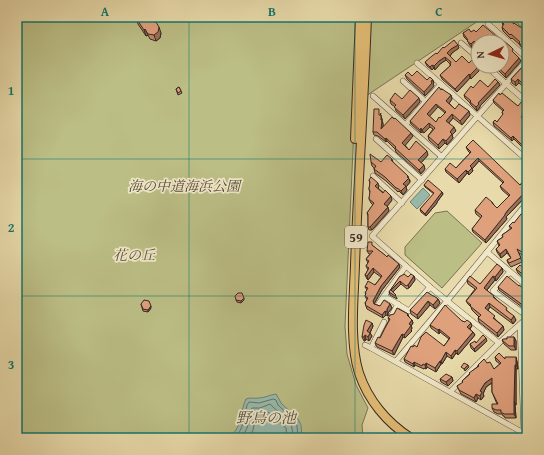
<svg xmlns="http://www.w3.org/2000/svg" width="544" height="455" viewBox="0 0 544 455" font-family="'Gentium Book Plus','Noto Serif JP',serif">
<rect width="100%" height="100%" fill="#e8daaa"/>
<filter id="stains"><feTurbulence type="fractalNoise" baseFrequency=".005" numOctaves="4"/><feColorMatrix values="0 0 0 0 .2 0 0 0 0 .09 0 0 0 0 .02 0 0 0 .5 -.17"/></filter>
<radialGradient id="worn" r=".72"><stop offset=".6" stop-color="#630" stop-opacity="0"/><stop offset="1" stop-color="#630" stop-opacity=".3"/></radialGradient>
<g fill="#bbbe85" stroke="#787454">
<polygon points="17,17 359,17 345,326 347,354 356,385 368,408 362,425 363,438 17,438"/>
<polygon points="368,17 484,17 366,96"/>
<polygon points="509,17 527,17 527,31"/>
<polygon points="447,211 482,243 442,288 405,255 405,247 435,213"/>
</g>
<g fill="#97baac" stroke="#708075">
<polygon points="423,188 430,195 417,209 410,202"/>
<path d="M276,394l3,5 2,4 17,16 3,6 1,13h-85c4,-1 11,-1 15,-4 9,-5 9,-26 14,-35 5,-2 9,0 13,-1 6,0 10,-3 17,-4z"/>
</g>
<g fill="none" stroke-linecap="round" stroke-linejoin="round">
<g stroke="#667267" stroke-width="1">
<path d="M234,438c10,-8 10,-21 13,-33l2,-3 10,1 14,-4 3,1 2,5 17,16 2,5 1,12"/>
<polyline points="242,438 247,428 252,408 260,408 270,404 291,424 292,428 293,438"/>
<polyline points="249,438 253,430 256,415 268,412 286,428 287,438"/>
</g>
<g stroke="#625544" stroke-width="6">
<g id="street">
<polyline points="488,24 527,58"/>
<polyline points="461,43 478,58"/>
<polyline points="417,63 527,160"/>
<polyline points="486,66 527,102"/>
<polyline points="403,81 425,101"/>
<polyline points="373,96 442,157"/>
<polyline points="406,124 441,84"/>
<polyline points="376,139 422,180"/>
<polyline points="373,176 402,203"/>
<polyline points="487,252 527,286"/>
<polyline points="406,266 384,296 409,311 430,287"/>
<polyline points="510,272 493,291 527,316"/>
<polyline points="378,305 384,296"/>
<polyline points="392,315 398,304"/>
<polyline points="384,322 371,348 527,435"/>
<polyline points="520,325 524,433"/>
<polyline points="499,343 430,287 372,236 527,60"/>
<polyline points="365,345 371,348"/>
<polyline points="396,361 447,301 527,203"/>
<polyline points="450,392 499,343 527,318"/>
</g>
</g>
<g stroke="#362922" stroke-width="10">
<g id="primary">
<path d="M367,17c-3,83 -9,165 -12,248 -1,32 -6,77 4,108 9,27 28,50 52,65"/>
<polyline points="355,139 360,17"/>
</g>
</g>
<use href="#street" stroke="#f0e7c8" stroke-width="5"/>
<use href="#primary" stroke="#e4bd75" stroke-width="8"/>
</g>
<g fill="#c08a6b" stroke="#362922" fill-rule="evenodd">
<polygon points="136,18 161,33 160,38 156,41 150,39 148,35 146,36 138,24"/>
<polygon points="502,22 514,24 527,32 527,53 521,47 519,44 512,38 511,39 503,31 502,27 503,26"/>
<polygon points="476,32 514,53 521,61 506,78 494,66 502,66 478,42 478,46 478,45 477,46 475,45 472,48 469,44 468,41 464,37 463,33"/>
<polygon points="444,48 459,48 452,53 450,56 456,62 469,63 479,67 478,68 479,71 471,79 470,78 457,92 442,79 440,75 450,66 450,64 446,60 440,64 435,70 434,68 432,70 427,66 425,62 437,54"/>
<polygon points="527,62 527,95 525,93 524,90 525,88 519,83 516,86 512,83 511,79"/>
<polygon points="405,75 412,76 427,80 434,83 433,84 434,86 425,96 407,79"/>
<polygon points="498,82 500,85 480,106 480,107 477,111 471,105 470,103 465,98 464,95 473,88 488,87"/>
<polygon points="179,87 182,93 178,95 176,89"/>
<path d="M441,90l10,5 1,4 -3,4 6,6 15,6 -8,10 -9,-7 -4,5 7,8 -4,4 1,3 -6,7 -2,-2 -6,6 -10,-9 -1,-4 5,-7 -3,-2 -6,6 -2,-1 -1,1 -10,-9 -1,-3zM438,107l7,6 -9,9 -7,-6z"/>
<polygon points="500,95 518,106 526,104 527,103 527,115 523,119 527,123 527,151 526,150 525,150 514,139 512,141 494,126 493,122 497,122 503,115 502,112 503,111 494,103 493,100"/>
<polygon points="390,100 420,102 405,119 396,111 395,107 391,104"/>
<polygon points="381,113 380,115 382,119 383,124 383,127 411,133 413,136 405,145 409,150 428,155 421,163 425,169 421,174 396,152 395,149 387,141 386,142 378,136 374,135 373,132"/>
<polygon points="466,147 520,185 527,177 527,195 509,214 506,217 507,219 486,243 473,232 472,229 481,218 476,214 475,210 492,202 494,205 497,208 509,196 502,190 500,186 503,183 479,161 472,169 473,171 469,175 467,173 459,183 446,172 445,169 456,168 470,153 468,151"/>
<polygon points="392,159 393,162 410,180 410,182 406,187 407,190 403,195 399,191 398,192 386,181 375,173 374,169 374,168 372,166 371,162 381,162"/>
<polygon points="369,180 379,187 378,188 392,200 387,206 389,211 372,230 369,230 368,227 368,216 367,213 373,205 371,203 369,199 370,193 369,189 370,183"/>
<polygon points="424,185 442,192 443,194 437,202 437,203 426,216 421,212 420,209 434,194 425,187"/>
<polygon points="523,215 527,215 527,258 519,253 522,262 511,267 508,263 507,260 511,258 507,253 501,258 497,252 496,249 499,246 497,241 503,237 502,235 511,229 509,226 514,223"/>
<polygon points="373,246 400,267 382,290 374,304 380,306 390,304 392,308 388,313 388,316 386,315 383,318 367,309 365,303 367,300 365,296 366,294 365,293 367,290 365,287 375,285 381,277 374,272 368,280 367,279 365,275 368,270 366,266 368,263 366,259 370,254 369,254 367,251"/>
<polygon points="502,268 503,272 496,281 495,280 487,290 496,299 516,320 513,324 490,307 488,310 496,320 503,326 504,330 498,337 479,322 478,318 479,317 472,310 471,307 468,304 466,301 475,289 468,284 467,280 480,284"/>
<polygon points="527,268 527,279 526,280 518,273 516,269"/>
<polygon points="401,276 408,277 414,276 415,280 409,288 407,289 401,284 393,292 397,298 397,299 390,295 389,292"/>
<polygon points="519,286 527,291 527,308 526,310 499,290 498,287"/>
<polygon points="433,296 438,299 440,303 435,309 430,305 418,319 411,314 410,310"/>
<polygon points="236,300 244,300 241,303 237,302"/>
<polygon points="141,304 151,308 148,312 143,311"/>
<polygon points="408,314 409,317 412,320 413,323 411,326 412,328 411,330 412,331 405,338 403,337 394,355 377,347 375,343 380,338 389,320 388,318"/>
<polygon points="527,319 527,370 526,371 524,367 525,342 523,339 524,323 526,321"/>
<polygon points="462,321 472,326 470,329 473,332 475,335 458,355 456,353 452,359 447,356 442,364 441,364 436,372 427,367 426,369 424,368 424,369 415,365 414,367 405,362 404,359 413,347 444,346 449,339 440,332 439,334 431,328 430,325"/>
<polygon points="372,323 373,326 370,333 372,336 369,341 366,339 365,341 364,341 362,337"/>
<polygon points="514,337 516,341 516,350 511,350 504,344 502,340"/>
<polygon points="487,341 475,352 471,348 470,344 476,343"/>
<polygon points="495,357 505,359 517,361 518,369 516,369 516,405 515,405 516,418 505,418 504,416 503,416 502,414 498,414 494,412 492,408 497,404 492,392 492,383 486,387 483,394 484,396 481,400 478,398 476,402 461,394 457,386 463,383 462,381 478,366 478,365 487,363 494,369 500,364 496,361"/>
<polygon points="452,377 453,381 448,386 441,382 440,379"/>
</g>
<g fill="#9c7057" stroke="#362922">
<polygon points="159,27 161,33 160,38 156,41 154,35"/>
<polygon points="145,29 148,35 146,36 144,30"/>
<polygon points="474,41 475,45 472,48 471,44"/>
<polygon points="458,45 459,48 452,53 449,57 447,53 451,49"/>
<polygon points="445,57 446,60 440,64 435,70 434,66 439,61"/>
<polygon points="519,58 521,61 506,78 505,74"/>
<polygon points="478,64 478,66 479,66 479,67 478,68 479,71 471,79 470,75"/>
<polygon points="432,65 434,68 432,70 430,67"/>
<polygon points="469,74 470,78 457,92 455,89"/>
<polygon points="518,79 519,83 516,86 515,82"/>
<polygon points="433,80 434,83 433,84 434,86 425,96 424,92"/>
<polygon points="498,82 500,85 480,106 480,107 477,111 476,107 478,103"/>
<polygon points="451,95 452,99 448,105 446,101"/>
<polygon points="419,98 420,102 405,119 403,115"/>
<polygon points="436,104 438,107 428,118 427,114"/>
<polygon points="527,110 527,115 522,120 521,117"/>
<polygon points="469,111 470,115 462,125 460,121"/>
<polygon points="452,114 453,118 448,124 446,121"/>
<polygon points="381,115 383,124 383,133 381,129"/>
<polygon points="429,123 430,127 424,133 422,130"/>
<polygon points="454,127 456,131 452,135 453,138 447,145 446,141 450,132"/>
<polygon points="421,128 422,132 421,133 420,130"/>
<polygon points="411,133 413,136 404,147 402,143"/>
<polygon points="513,136 514,139 512,141 511,138"/>
<polygon points="386,138 387,141 386,142 385,139"/>
<polygon points="443,139 445,143 439,149 438,145"/>
<polygon points="427,151 428,155 420,164 418,160"/>
<polygon points="478,158 479,161 472,169 473,171 469,175 468,172 470,166"/>
<polygon points="424,165 425,169 421,174 419,170"/>
<polygon points="466,170 467,173 459,183 457,179"/>
<polygon points="408,176 410,182 406,187 407,190 403,195 401,191 403,184"/>
<polygon points="378,183 379,187 377,189 375,186"/>
<polygon points="527,190 527,195 509,214 506,217 507,219 486,243 485,240 508,210"/>
<polygon points="442,192 443,194 437,202 437,203 426,216 425,214"/>
<polygon points="391,196 392,200 386,208 384,204"/>
<polygon points="388,207 389,211 372,230 370,227"/>
<polygon points="506,249 507,253 501,258 500,254"/>
<polygon points="399,264 400,267 382,290 374,304 373,301 381,286"/>
<polygon points="373,268 374,272 368,280 367,276"/>
<polygon points="502,268 503,272 496,281 495,277"/>
<polygon points="526,275 527,278 526,280 525,276"/>
<polygon points="414,276 415,280 409,288 408,285"/>
<polygon points="493,276 495,280 486,291 484,288"/>
<polygon points="400,281 401,284 392,293 391,290"/>
<polygon points="244,298 244,300 241,303 241,301"/>
<polygon points="438,299 440,303 435,309 433,305"/>
<polygon points="428,301 430,305 418,319 417,315"/>
<polygon points="489,303 490,307 487,311 485,308"/>
<polygon points="527,303 527,308 526,310 524,306"/>
<polygon points="390,304 392,308 388,313 388,316 387,312 387,309"/>
<polygon points="151,306 151,308 148,312 148,310"/>
<polygon points="385,311 386,315 383,318 382,315"/>
<polygon points="514,316 516,320 513,324 511,320"/>
<polygon points="412,320 413,323 411,326 412,328 411,330 412,331 405,338 404,335 409,324"/>
<polygon points="372,323 373,326 369,335 367,331"/>
<polygon points="471,323 472,326 468,330 467,327"/>
<polygon points="503,326 504,330 498,337 497,333"/>
<polygon points="439,329 440,332 439,334 438,330"/>
<polygon points="473,332 475,335 458,355 457,351"/>
<polygon points="370,333 372,336 369,341 368,337"/>
<polygon points="402,334 403,337 394,355 392,351"/>
<polygon points="365,335 366,339 365,341 364,337"/>
<polygon points="514,337 516,341 516,350 514,346"/>
<polygon points="486,338 487,341 475,352 474,349"/>
<polygon points="455,350 456,353 452,359 451,356"/>
<polygon points="446,352 447,356 442,364 441,361"/>
<polygon points="516,357 517,361 518,369 516,365"/>
<polygon points="440,361 441,364 436,372 435,368"/>
<polygon points="414,362 415,365 414,367 413,364"/>
<polygon points="426,363 427,367 426,369 425,365"/>
<polygon points="468,365 469,367 465,371 464,369"/>
<polygon points="515,365 516,369 516,405 514,401"/>
<polygon points="452,377 453,381 448,386 446,382"/>
<polygon points="492,378 493,382 486,387 483,394 484,396 481,400 480,396 480,391 485,383"/>
<polygon points="476,394 478,398 476,402 474,398"/>
<polygon points="514,401 515,405 516,418 514,414"/>
</g>
<g fill="#dfa07c" stroke="#362922" fill-rule="evenodd">
<polygon points="138,17 151,17 154,22 156,22 159,27 158,32 154,35 148,34 145,29 144,30 136,18"/>
<polygon points="506,17 514,24 514,23 520,27 521,27 527,32 527,49 526,49 519,43 520,42 511,34 510,35 502,27 504,24 502,22"/>
<polygon points="483,25 503,42 504,41 510,46 513,49 512,51 519,58 505,74 496,66 502,66 502,42 478,42 478,43 476,42 475,43 474,41 471,44 467,41 468,40 463,33 469,29 471,32 474,30 476,32"/>
<polygon points="454,40 458,45 451,49 447,53 456,62 462,56 469,63 473,59 478,64 476,66 478,67 470,75 469,74 455,89 440,75 451,65 450,64 451,62 445,57 439,61 434,66 432,65 430,67 425,62 432,56 436,53 437,54 443,47 444,48"/>
<polygon points="527,62 527,92 524,90 526,87 518,79 515,82 511,79"/>
<polygon points="417,71 427,80 430,77 433,80 431,81 432,83 424,92 405,75 408,72 412,76"/>
<polygon points="495,79 498,82 478,103 479,104 476,107 470,102 471,101 464,95 471,86 473,88 480,80 488,87"/>
<polygon points="179,87 181,91 178,93 176,89"/>
<path d="M439,87l2,3 1,-1 9,6 -5,6 9,8 4,-5 10,7 -9,10 -8,-7 -6,7 8,6 -4,5 2,2 -6,7 -3,-2 -5,6 -10,-9 7,-8 -6,-5 -7,7 -1,-2 -1,2 -10,-9zM436,104l10,8 -6,6 -1,-1 -3,5 -9,-8z"/>
<polygon points="410,90 419,98 403,115 394,107 396,105 390,100 395,93 402,99"/>
<polygon points="499,93 500,95 502,93 518,106 522,101 526,104 527,103 527,110 521,117 527,123 527,148 525,146 524,147 513,136 511,138 493,122 495,120 497,122 503,114 502,112 504,110 493,100"/>
<polygon points="374,109 379,109 379,115 381,115 381,120 382,120 381,129 392,117 394,119 395,118 411,133 402,143 409,150 416,141 427,151 418,160 424,165 419,170 395,148 396,147 386,138 385,139 377,132 373,132"/>
<polygon points="473,140 520,185 527,177 527,190 508,210 505,214 505,215 485,240 472,229 482,216 475,210 486,197 492,202 492,203 497,208 510,195 500,186 504,182 478,158 470,166 472,168 468,172 466,170 457,179 445,169 450,163 456,168 471,152 466,147"/>
<polygon points="370,154 381,162 387,155 392,159 391,160 408,176 407,177 409,178 403,184 406,186 401,191 397,188 396,188 385,177 374,169 376,166 371,162"/>
<polygon points="371,177 378,183 375,186 383,193 385,190 391,196 384,204 388,207 370,227 368,227 368,214 367,213 374,203 369,199 370,191 369,189 370,182 369,180"/>
<polygon points="428,180 442,192 436,200 425,214 420,209 434,193 424,185"/>
<polygon points="524,213 527,215 527,243 526,244 527,245 527,255 517,249 521,258 509,263 507,260 511,258 506,249 500,254 496,249 500,245 497,241 503,237 502,235 512,228 509,226 513,222 514,223 521,214 523,215"/>
<polygon points="368,242 372,242 372,245 385,255 387,257 388,255 399,264 381,286 373,301 374,304 380,306 384,300 390,304 387,309 387,312 385,311 382,315 365,305 366,304 365,303 368,298 365,296 366,293 365,293 368,288 365,287 368,281 375,285 382,276 373,268 367,276 365,275 369,268 366,266 369,261 366,259 373,251 367,251"/>
<polygon points="497,264 502,268 495,277 493,276 484,288 494,296 493,297 507,308 506,310 514,316 511,320 489,303 485,308 495,316 493,318 503,326 497,333 478,318 481,315 470,306 471,305 466,301 477,288 467,280 470,276 480,284"/>
<polygon points="520,265 524,268 527,268 527,275 526,275 525,276 516,269"/>
<polygon points="404,274 408,277 411,274 414,276 408,285 406,286 400,281 391,290 396,295 395,296 389,292 400,276 401,276"/>
<polygon points="507,276 519,286 519,285 527,291 527,303 524,306 498,287"/>
<polygon points="427,292 433,296 434,296 438,299 433,305 428,301 417,315 410,310"/>
<polygon points="238,293 242,293 244,298 241,301 236,300 235,296"/>
<polygon points="144,300 149,301 151,306 148,310 143,309 141,304"/>
<polygon points="445,305 462,321 465,322 467,320 471,323 467,327 473,332 457,351 455,350 451,356 446,352 441,361 440,361 435,368 426,363 425,365 423,364 422,366 414,362 413,364 404,359 411,346 413,347 414,345 417,347 421,337 426,332 444,346 450,338 439,329 438,330 430,325"/>
<polygon points="397,308 408,314 407,315 412,320 409,324 411,325 410,327 404,335 402,334 392,351 375,343 378,337 380,338 385,328 390,319 388,318 390,315 394,314"/>
<polygon points="527,319 527,367 524,367 524,347 525,347 525,338 523,339 523,323 524,323 525,321 526,321"/>
<polygon points="366,320 372,323 367,331 370,333 368,337 365,335 364,337 362,337 364,325"/>
<polygon points="483,335 486,338 474,349 470,344 475,341 476,343"/>
<polygon points="507,337 514,337 514,346 509,346 502,340 503,339 507,339"/>
<polygon points="499,353 505,359 505,357 516,357 516,365 515,365 514,401 514,414 504,414 503,413 501,413 501,410 496,410 492,408 492,404 498,404 492,392 492,378 485,383 480,391 482,392 480,396 476,394 474,398 459,390 457,386 463,382 462,381 470,374 469,373 479,366 478,365 484,359 487,363 490,362 494,369 501,363 495,357"/>
<polygon points="464,363 468,365 464,369 461,367"/>
<polygon points="446,374 452,377 446,382 440,379"/>
<rect x="525" y="378" width="2" height="13"/>
<polygon points="526,410 527,410 527,425"/>
</g>
<path fill="none" stroke="#0f766e" stroke-width="1" stroke-opacity="0.55" d="M189,17v421M355,17v421M17,159h510M17,296h510"/>
<g text-anchor="middle" stroke-width="3.5" stroke-linejoin="round" paint-order="stroke">
<rect fill="#f0e7c8" stroke="#6e6254" stroke-width="1" x="345" y="226" width="22" height="22" rx="3"/>
<g font-size="13" font-weight="bold" fill="#362922">
<text x="356" y="242">59</text>
</g>
<g font-size="14" font-style="italic" fill="#574e3b" stroke="#f0e7c8">
<text x="184" y="191">海の中道海浜公園</text>
<text x="134" y="260">花の丘</text>
</g>
<g font-size="15" font-style="italic" fill="#4e4d44" stroke="#f0e7c8">
<text x="266" y="423">野鳥の池</text>
</g>
</g>
<rect width="544" height="455" fill="none" stroke="#e8daaa" stroke-width="44"/>
<g transform="translate(490 54) rotate(265)"><circle r="19" fill="#f0e7c8" stroke="#a69b86"/>
<path d="M0-3L7 15L0 10L-7 15Z" fill="#8f2418"/>
<text y="-6" font-size="11" font-weight="bold" text-anchor="middle" fill="#362922">N</text>
</g>
<rect x="22" y="22" width="500" height="411" fill="none" stroke="#0f766e" stroke-width="1.5"/>
<g font-size="13" text-anchor="middle" font-weight="bold" fill="#0f766e">
<text x="105" y="16">A</text>
<text x="272" y="16">B</text>
<text x="439" y="16">C</text>
<text x="11" y="95">1</text>
<text x="11" y="232">2</text>
<text x="11" y="369">3</text>
</g>
<rect width="100%" height="100%" filter="url(#stains)"/>
<rect width="100%" height="100%" fill="url(#worn)"/>
</svg>
